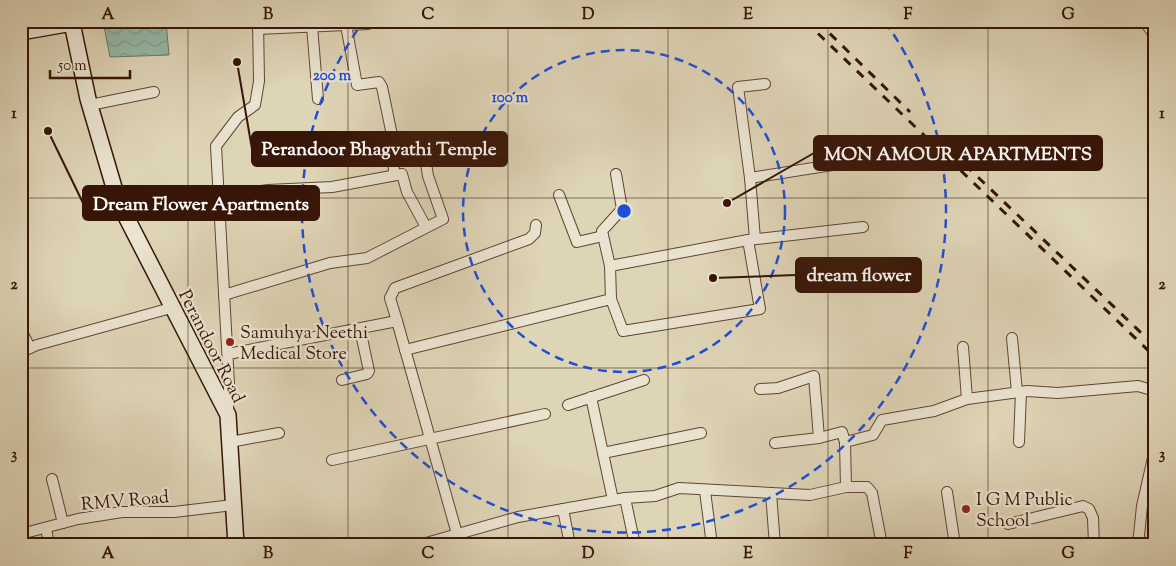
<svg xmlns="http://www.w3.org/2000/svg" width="1176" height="566" viewBox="0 0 1176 566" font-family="'Sorts Mill Goudy',serif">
<defs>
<pattern id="water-waves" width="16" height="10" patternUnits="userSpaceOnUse" patternTransform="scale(1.25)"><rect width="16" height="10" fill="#94b9a8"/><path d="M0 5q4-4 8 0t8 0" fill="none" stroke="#809e8f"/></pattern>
</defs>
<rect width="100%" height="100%" fill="#ded4b6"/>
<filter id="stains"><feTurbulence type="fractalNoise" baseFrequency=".004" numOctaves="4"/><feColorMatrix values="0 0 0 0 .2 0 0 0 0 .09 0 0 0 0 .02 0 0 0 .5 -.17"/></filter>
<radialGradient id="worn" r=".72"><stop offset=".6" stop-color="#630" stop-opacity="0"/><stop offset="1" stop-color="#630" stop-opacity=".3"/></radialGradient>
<polygon fill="url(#water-waves)" stroke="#6f7768" points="103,21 166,21 169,55 110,57"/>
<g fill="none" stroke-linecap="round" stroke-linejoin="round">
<g stroke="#614533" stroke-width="12">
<g id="street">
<polyline points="1144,21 1155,36"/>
<polyline points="346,25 357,85 379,82 382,87 393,140 394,175"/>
<polyline points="312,26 318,99"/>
<polyline points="258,29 368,24 375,21"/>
<polyline points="765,84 738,87 750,178 845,163 869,148"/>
<polyline points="90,105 154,92"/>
<polyline points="750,178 755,239"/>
<polyline points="559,195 577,242 603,236"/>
<polyline points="219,197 268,190 332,187 402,174 407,192 426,227"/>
<polyline points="748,240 863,227"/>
<polyline points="610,266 602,231 622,209 616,174"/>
<polyline points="224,295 330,263 367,258 443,219 428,176 425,157"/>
<polyline points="397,321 390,298 395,288 529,239 535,233 536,225"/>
<polyline points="21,330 30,348"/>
<polyline points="1012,338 1017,392"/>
<polyline points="963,347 967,399"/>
<polyline points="405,350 611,299 623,331 760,309 748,240 610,266 611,299"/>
<polyline points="21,352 37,345 171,308"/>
<polyline points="228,354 397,321 457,534"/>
<polyline points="342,380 367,374 369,371 360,329"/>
<polyline points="760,389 778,388 814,376 819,438 842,432 845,442 873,435 882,420 934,411 967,399 1027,391 1058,393 1138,386 1155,391"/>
<polyline points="591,397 613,500"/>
<polyline points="568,405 644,380"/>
<polyline points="228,411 229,384 216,146 238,117 255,105 259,81 258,21"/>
<polyline points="230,442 279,433"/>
<polyline points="845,442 846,487"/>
<polyline points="1019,442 1021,392"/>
<polyline points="775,443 819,438"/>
<polyline points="603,453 701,433"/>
<polyline points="332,460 545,414"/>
<polyline points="52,479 63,523"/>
<polyline points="705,491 712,545"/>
<polyline points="947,492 955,545"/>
<polyline points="771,493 775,545"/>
<polyline points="625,498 635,545"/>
<polyline points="563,509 570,545"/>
<polyline points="1008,524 1083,506 1089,509 1093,518 1094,545"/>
<polyline points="46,528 49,545"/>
<polyline points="21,534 78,519 122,512 174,512 233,505"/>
<polyline points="419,545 518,517 625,498 655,496 679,488 810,495 846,487 867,487 872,493 882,545"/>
<polyline points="1138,545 1142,506 1155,449"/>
</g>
</g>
<g stroke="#371507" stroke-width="18">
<polyline id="secondary" points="21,32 72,23 88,99 118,201 228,415 236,545"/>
</g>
<use href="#street" stroke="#eae3d0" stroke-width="10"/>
<use href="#secondary" stroke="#eae3d0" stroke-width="15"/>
<g stroke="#371507" stroke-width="3" stroke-dasharray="9 9" stroke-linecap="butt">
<polyline points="805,21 1155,357"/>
<polyline points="817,21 910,112"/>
<polyline points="939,140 1155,346"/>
</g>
</g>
<path fill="none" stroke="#371507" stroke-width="1" stroke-opacity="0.55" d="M188,21v524M348,21v524M508,21v524M668,21v524M828,21v524M988,21v524M21,198h1134M21,368h1134"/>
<g fill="none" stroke="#1d4ed8" stroke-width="2.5" stroke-dasharray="9 6">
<circle cx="624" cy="211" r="161"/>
<path d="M885 22A322 322 0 1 1 363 22"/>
</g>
<g fill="#8f2418" stroke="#eae3d0" stroke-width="2">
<circle cx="230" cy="342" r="5"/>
<circle cx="966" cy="509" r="5"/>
</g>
<g text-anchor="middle" stroke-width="4.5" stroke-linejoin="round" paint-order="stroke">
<g font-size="18" fill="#371507" stroke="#eae3d0" text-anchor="start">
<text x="240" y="338">Samuhya Neethi<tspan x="240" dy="21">Medical Store</tspan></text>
<text x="976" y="505">I G M Public<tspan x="976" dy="21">School</tspan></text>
</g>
<g font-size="18" fill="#371507" stroke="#eae3d0">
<text transform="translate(212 346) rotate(63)" y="6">Perandoor Road</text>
<text transform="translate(125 500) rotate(-5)" y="6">RMV Road</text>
</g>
</g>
<circle cx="624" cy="211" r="8" fill="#1d4ed8" stroke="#eae3d0" stroke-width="2.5"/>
<g font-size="15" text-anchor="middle" font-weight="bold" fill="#1d4ed8" stroke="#eae3d0" stroke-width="4.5" stroke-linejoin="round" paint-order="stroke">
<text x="332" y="80">200 m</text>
<text x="510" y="102">100 m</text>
</g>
<path fill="none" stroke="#371507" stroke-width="2" d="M237 62L252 149M727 203L814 153M48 131L83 203M713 278L796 275"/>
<g fill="#371507" stroke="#eae3d0" stroke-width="2">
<circle cx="237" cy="62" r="5"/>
<circle cx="727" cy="203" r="5"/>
<circle cx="48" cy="131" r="5"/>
<circle cx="713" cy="278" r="5"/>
</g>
<g fill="#371507" stroke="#371507" stroke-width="2">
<rect x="252" y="132" width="255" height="34" rx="5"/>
<rect x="814" y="136" width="288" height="34" rx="5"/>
<rect x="83" y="186" width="236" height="34" rx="5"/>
<rect x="796" y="258" width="125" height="34" rx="5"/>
</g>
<g font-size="19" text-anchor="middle" font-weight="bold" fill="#fff">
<text x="379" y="155">Perandoor Bhagvathi Temple</text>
<text x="958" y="160">MON AMOUR APARTMENTS</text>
<text x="201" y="210">Dream Flower Apartments</text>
<text x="859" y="281">dream flower</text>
</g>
<rect width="1176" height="566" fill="none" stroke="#ded4b6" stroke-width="55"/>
<path d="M50 70v8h80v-8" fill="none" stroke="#371507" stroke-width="2.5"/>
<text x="58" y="70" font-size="15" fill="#371507" stroke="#eae3d0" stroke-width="4" paint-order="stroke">50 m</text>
<rect x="28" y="28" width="1120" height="510" fill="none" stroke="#371507" stroke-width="2"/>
<g font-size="16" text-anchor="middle" font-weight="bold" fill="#371507">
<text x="108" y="19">A</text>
<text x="268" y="19">B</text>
<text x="428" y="19">C</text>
<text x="588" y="19">D</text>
<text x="748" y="19">E</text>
<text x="908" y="19">F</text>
<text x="1068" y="19">G</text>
<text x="14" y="118">1</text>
<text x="1162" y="118">1</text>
<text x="14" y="289">2</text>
<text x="1162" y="289">2</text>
<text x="14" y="459">3</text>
<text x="1162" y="459">3</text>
<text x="108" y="558">A</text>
<text x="268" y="558">B</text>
<text x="428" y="558">C</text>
<text x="588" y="558">D</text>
<text x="748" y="558">E</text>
<text x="908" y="558">F</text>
<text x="1068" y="558">G</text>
</g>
<rect width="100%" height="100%" filter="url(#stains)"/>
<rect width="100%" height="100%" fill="url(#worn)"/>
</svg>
